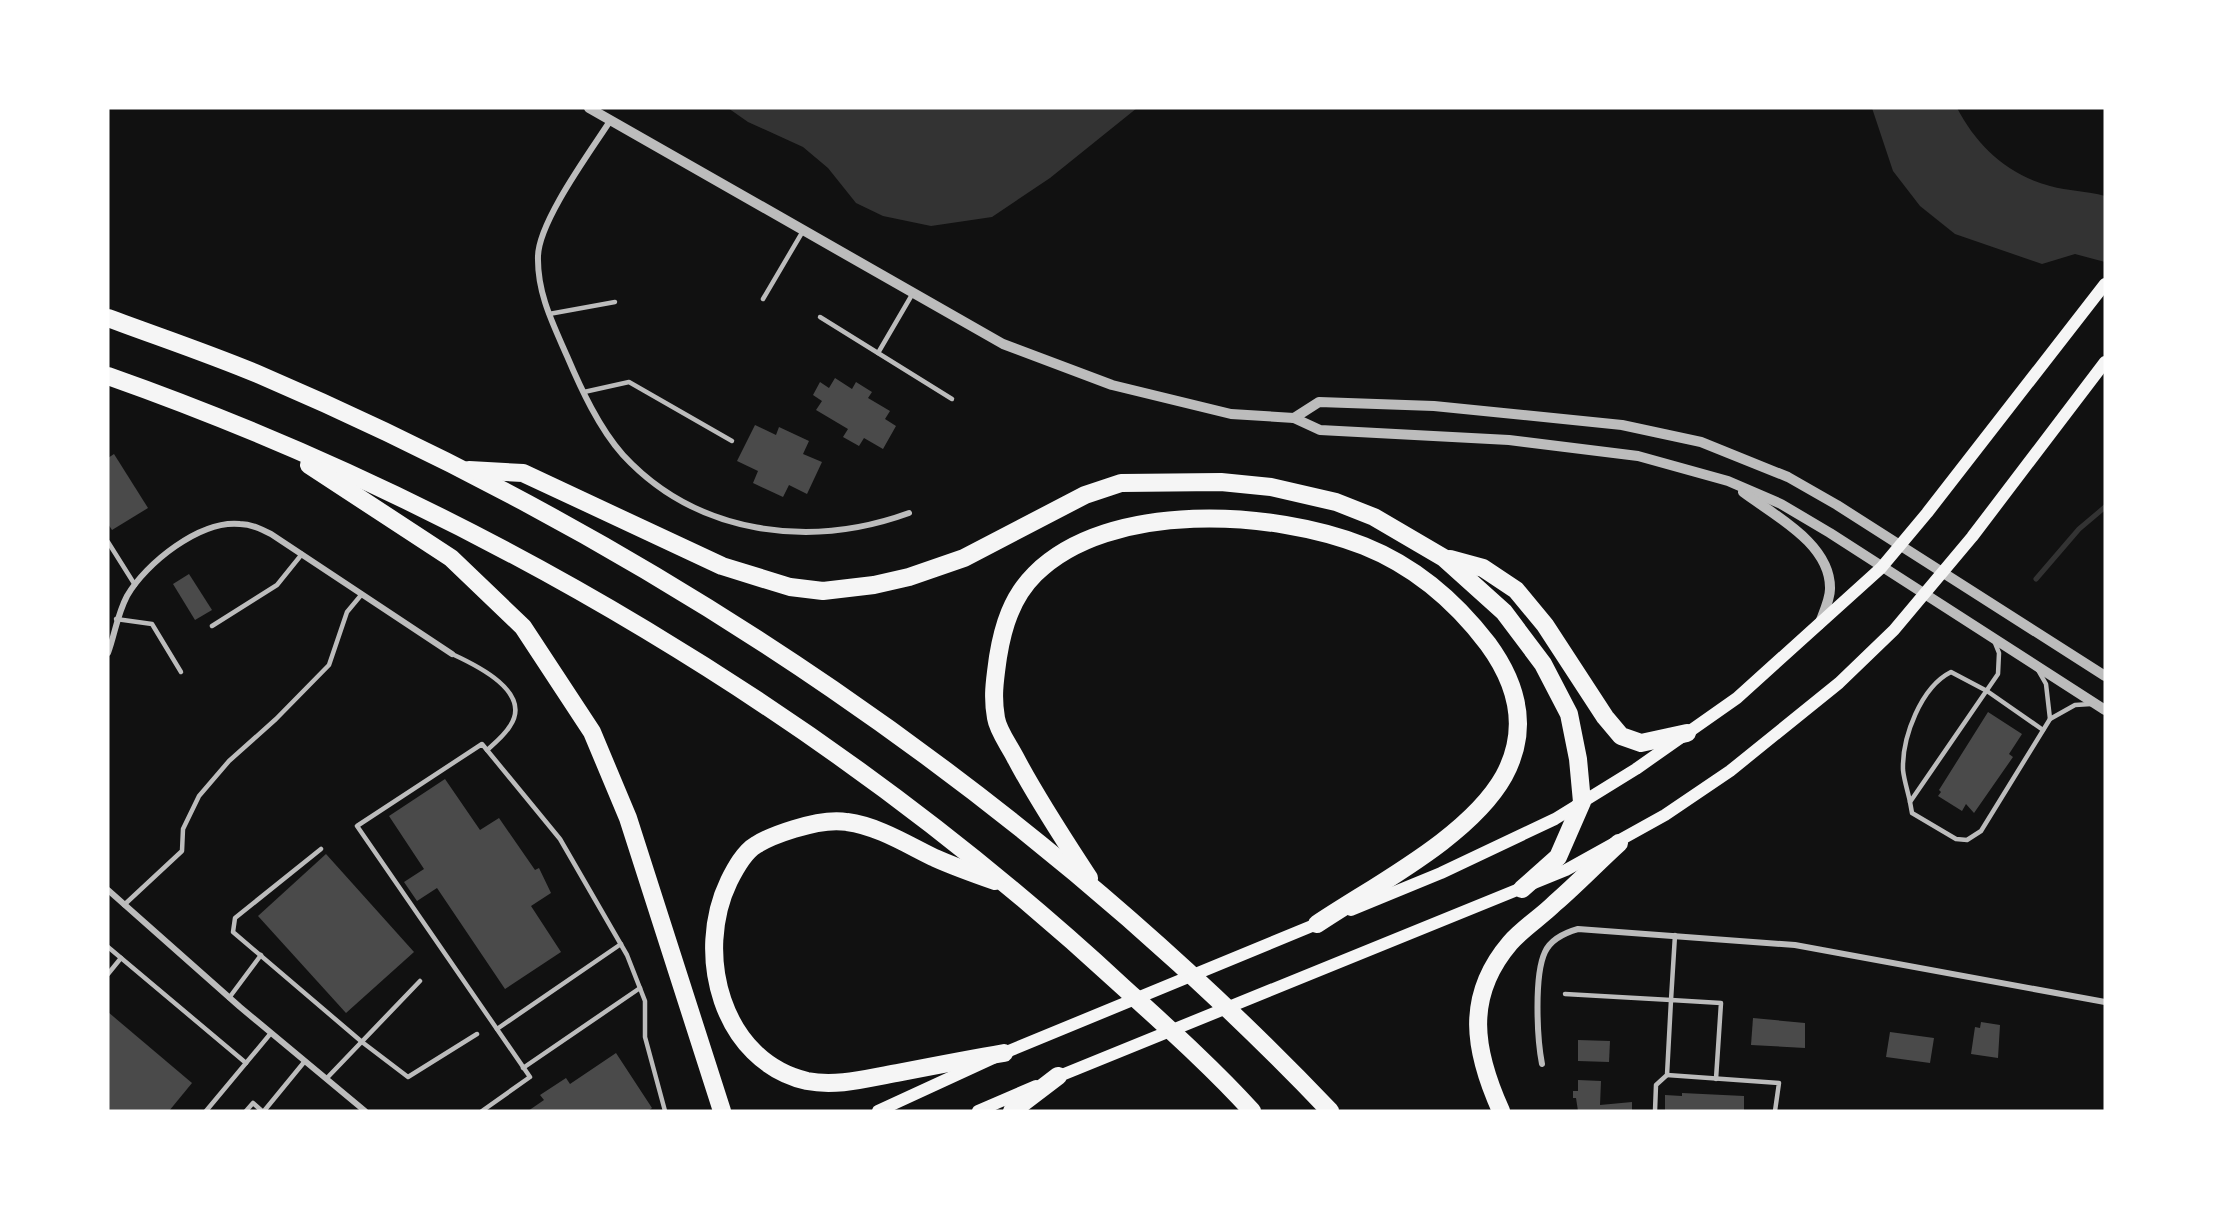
<svg xmlns="http://www.w3.org/2000/svg" width="2213" height="1219" viewBox="0 0 2213 1219" font-family="Manrope,sans-serif">
<rect width="100%" height="100%" fill="#111"/>
<g fill="#333">
<polygon points="728,108 1137,108 1050,178 992,217 931,226 883,216 856,203 828,168 803,147 748,122"/>
<path d="M1872,108h85c20,38 51,67 93,78 18,5 37,5 55,10v66l-30,-8 -33,10 -87,-30 -35,-28 -27,-35z"/>
</g>
<g fill="none" stroke-linecap="round" stroke-linejoin="round">
<polyline stroke="#333" stroke-width="5" points="2036,579 2079,529 2105,507"/>
</g>
<g fill="#4a4a4a">
<polygon points="835,378 852,389 856,382 872,392 868,398 890,411 885,419 896,426 883,449 864,438 859,446 843,437 848,429 816,410 822,401 813,395 820,382 829,388"/>
<polygon points="755,425 776,435 779,427 809,441 803,454 822,462 807,494 789,485 783,497 753,483 758,471 737,461"/>
<polygon points="114,454 148,508 112,530 108,524 108,458"/>
<polygon points="189,574 212,610 195,620 173,584"/>
<polygon points="1988,712 2022,734 2009,754 2013,757 1974,813 1966,804 1962,811 1938,796 1941,792 1939,790"/>
<polygon points="445,779 480,830 499,818 535,870 539,868 551,893 531,906 561,952 505,989 437,888 417,901 404,882 424,869 389,816"/>
<polygon points="326,854 414,952 346,1013 258,916"/>
<polygon points="108,1012 192,1083 169,1111 108,1111"/>
<polygon points="1753,1018 1805,1023 1805,1048 1751,1045"/>
<polygon points="1981,1022 2000,1025 1998,1058 1971,1054 1975,1027 1980,1028"/>
<polygon points="1890,1032 1934,1038 1930,1063 1886,1057"/>
<polygon points="1578,1040 1610,1041 1609,1062 1578,1061"/>
<polygon points="616,1053 652,1108 648,1111 528,1111 544,1100 540,1095 566,1078 570,1084"/>
<polygon points="1578,1080 1601,1081 1600,1105 1632,1102 1632,1111 1578,1111 1576,1098 1573,1098 1573,1091 1578,1091"/>
<polygon points="1682,1093 1744,1096 1744,1111 1665,1111 1665,1095 1682,1096"/>
</g>
<g fill="none" stroke-linecap="round" stroke-linejoin="round">
<g stroke="#bcbcbc" stroke-width="4.5">
<polyline points="763,299 803,231"/>
<polyline points="549,314 615,302"/>
<polyline points="820,317 952,399"/>
<polyline points="878,353 913,293"/>
<polyline points="584,392 629,382 732,441"/>
<polyline points="108,542 135,585"/>
<polyline points="116,619 152,624 181,672"/>
<polyline points="212,626 277,585 302,554"/>
<polyline points="1995,643 1999,653 1998,674 1910,802 1912,813 1956,839 1967,840 1981,831 2050,719 2075,705 2091,704"/>
<path d="M452,654c24,11 81,38 58,72 -6,10 -15,17 -23,24"/>
<polyline points="2038,670 2046,684 2050,719"/>
<path d="M1910,802c-2,-10 -6,-22 -7,-32 -1,-33 18,-83 48,-98l36,19 56,39"/>
<polyline points="321,849 235,918 233,932 362,1042 408,1077 477,1034"/>
<polyline points="124,905 182,851 183,829 199,796 229,761 276,719 329,665 347,612 362,594"/>
<polyline points="108,947 246,1063"/>
<polyline points="108,974 121,958"/>
<polyline points="1565,994 1671,1000 1675,935"/>
<polyline points="229,998 261,955"/>
<polyline points="497,1029 621,944"/>
<polyline points="523,1068 640,988"/>
<polyline points="1667,1075 1779,1083 1775,1111"/>
<polyline points="326,1079 420,981"/>
<polyline points="206,1111 271,1033"/>
<polyline points="246,1111 253,1103 262,1111"/>
<polyline points="264,1111 305,1061"/>
<polyline points="482,1111 530,1077 357,826 482,744 560,839 627,955 645,1001 645,1037 665,1111"/>
<polyline points="1655,1111 1656,1085 1667,1075 1671,1000 1721,1003 1716,1079"/>
</g>
<g stroke="#bcbcbc" stroke-width="6">
<path d="M610,121c-20,31 -71,100 -72,135 -1,37 15,68 29,100 14,33 32,72 56,99 74,80 187,94 286,58"/>
<path d="M108,653c7,-19 9,-38 19,-57 19,-33 73,-76 113,-72 11,0 21,5 31,10l181,120"/>
<polyline points="108,890 240,1007 365,1111"/>
<path d="M1542,1064c-5,-26 -8,-89 3,-112 6,-13 19,-19 33,-23l217,16 310,57"/>
</g>
<g stroke="#bcbcbc" stroke-width="10">
<polyline points="589,108 1003,344 1112,385 1231,414 1294,418 1320,430 1509,440 1638,456 1728,481 1781,504 1830,533 2105,710"/>
<polyline points="1294,418 1319,402 1434,406 1622,425 1701,442 1788,477 1837,505 2105,676"/>
<path d="M1743,492c32,24 88,52 87,97 0,11 -7,25 -11,36"/>
</g>
<g stroke="#f5f5f5" stroke-width="12">
<polyline points="1351,910 1441,873 1555,819 1636,769 1737,698 1881,568 1927,513 2105,284"/>
<polyline points="1052,1079 1566,870 1665,815 1730,771 1839,683 1894,630 1972,537 2105,362"/>
<polyline points="878,1111 1004,1053 1324,921"/>
<polyline points="978,1111 1036,1086"/>
</g>
<g stroke="#f5f5f5" stroke-width="18">
<path d="M108,318c51,19 102,36 152,57 400,171 769,421 1070,736"/>
<path d="M108,376c371,131 726,343 1015,611 44,40 89,80 129,124"/>
<polyline points="309,465 451,558 523,627 592,732 628,818 722,1111"/>
<polyline points="469,470 523,473 722,566 790,587 823,591 874,585 909,577 964,558 1085,495 1121,483 1221,482 1271,487 1336,502 1374,517 1444,558 1504,612 1543,664 1569,714 1578,759 1582,802 1558,857 1522,889"/>
<polyline points="1450,559 1483,568 1516,590 1545,625 1605,717 1621,736 1641,743 1687,733"/>
<path d="M1089,878c-26,-40 -52,-79 -74,-121 -6,-12 -17,-26 -19,-39 -4,-22 -1,-39 2,-61 5,-31 14,-60 37,-83 74,-74 239,-64 329,-28 50,20 92,56 124,98 30,41 41,86 16,132 -34,61 -129,109 -187,148"/>
<path d="M995,881c-20,-7 -40,-14 -60,-23 -27,-13 -57,-32 -88,-36 -17,-3 -37,2 -53,7 -13,4 -27,9 -38,16 -12,7 -21,24 -27,36 -35,72 -8,180 78,200 30,6 61,-3 90,-8 36,-7 72,-14 107,-20"/>
<polyline points="1012,1111 1058,1076"/>
<path d="M1501,1111c-27,-60 -37,-114 9,-168 13,-15 31,-26 45,-40 22,-19 42,-40 64,-60"/>
</g>
</g>
<rect width="2213" height="1219" fill="none" stroke="#ffffff" stroke-width="219"/>
</svg>
